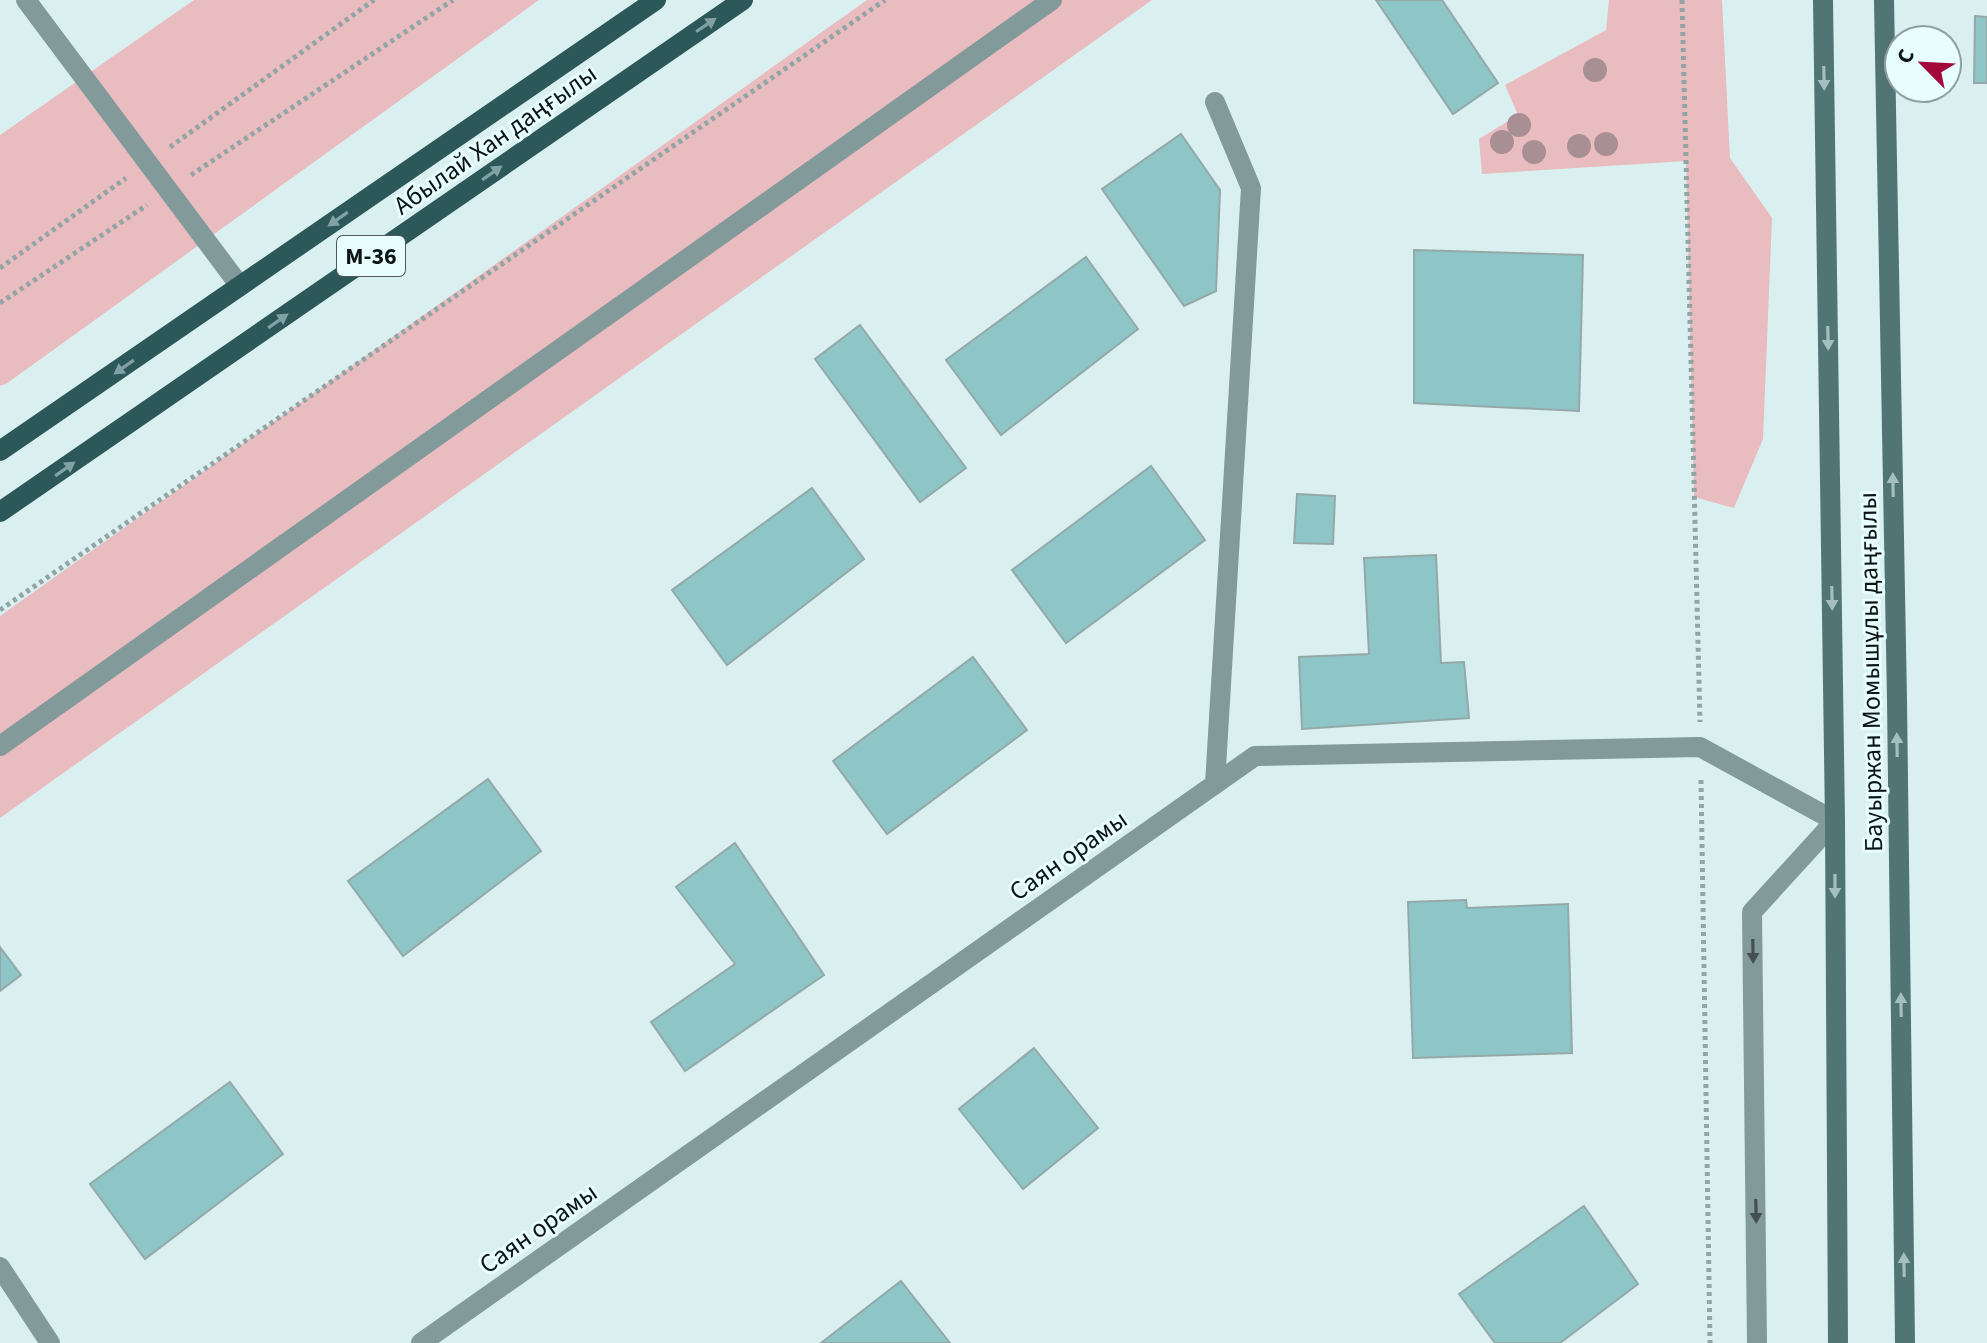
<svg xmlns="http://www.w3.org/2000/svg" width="1987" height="1343" viewBox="0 0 1987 1343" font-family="'Source Sans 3',sans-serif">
<rect width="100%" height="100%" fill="#daf0f0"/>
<g fill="#e9bcc0">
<polygon points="194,0 539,0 6,384 0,386 0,135"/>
<polygon points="867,0 1152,0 0,818 0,616"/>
<polygon points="1609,0 1722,0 1730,158 1772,218 1763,439 1734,508 1694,497 1686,161 1482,174 1479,139 1518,115 1505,85 1606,30"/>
</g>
<g fill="#8ec6c8" stroke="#94a8a8" stroke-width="2">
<polygon points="1376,0 1442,0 1498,83 1453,114"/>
<polygon points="1975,16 1987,17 1987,83 1974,83"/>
<polygon points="1181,134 1220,190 1216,291 1184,306 1102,189"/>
<polygon points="1414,250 1583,255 1579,411 1414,403"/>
<polygon points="1086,257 1138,329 1001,435 946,360"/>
<polygon points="860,325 966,468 920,502 815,359"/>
<polygon points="1151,466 1205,540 1066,643 1012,570"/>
<polygon points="812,488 864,559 727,665 672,590"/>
<polygon points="1297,494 1335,496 1333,544 1294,543"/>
<polygon points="1436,555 1441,663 1464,662 1469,718 1302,729 1299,657 1369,654 1364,558"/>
<polygon points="973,657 1027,730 887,834 833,761"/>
<polygon points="488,779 541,851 403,956 348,881"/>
<polygon points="735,843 824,975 685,1071 651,1022 735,964 676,887"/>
<polygon points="1466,900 1467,908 1568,904 1572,1053 1413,1058 1408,902"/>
<polygon points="0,947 21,975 0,991"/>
<polygon points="1034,1048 1098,1128 1023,1189 959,1109"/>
<polygon points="230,1082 283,1154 145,1259 90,1184"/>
<polygon points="1584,1206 1638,1284 1560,1343 1495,1343 1459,1294"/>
<polygon points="901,1281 950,1343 821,1343"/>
</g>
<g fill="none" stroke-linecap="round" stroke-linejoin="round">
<g stroke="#93a4a4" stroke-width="5" stroke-dasharray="4 4" stroke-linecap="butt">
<polyline points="1682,0 1700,722"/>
<polyline points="170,147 374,0"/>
<polyline points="191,175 453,0"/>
<polyline points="0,268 126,178"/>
<polyline points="0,303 147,205"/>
<polyline points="0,610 885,0"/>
<polyline points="1701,780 1710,1343"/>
</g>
<g stroke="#839a9b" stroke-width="20">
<polyline points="26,0 240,286"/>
<polyline points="0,746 1052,0"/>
</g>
<g stroke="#839a9b" stroke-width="20">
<polyline points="1215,102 1251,188 1215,784"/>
<polyline points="0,1267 50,1343"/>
<polyline points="421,1343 1255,756 1700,747 1835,821 1752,912 1757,1343"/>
</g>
<g stroke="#517475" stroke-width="20">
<polyline points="1823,0 1835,821 1838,1343"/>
<polyline points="1884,0 1897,700 1905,1343"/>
</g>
<g stroke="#2c585a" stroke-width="20">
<polyline points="0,451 656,0"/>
<polyline points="0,512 743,0"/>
</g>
</g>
<g fill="#a88f93">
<circle cx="1595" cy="70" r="12"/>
<circle cx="1519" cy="125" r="12"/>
<circle cx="1502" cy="142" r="12"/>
<circle cx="1606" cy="144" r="12"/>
<circle cx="1579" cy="146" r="12"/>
<circle cx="1534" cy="152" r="12"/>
</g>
<defs><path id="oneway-solid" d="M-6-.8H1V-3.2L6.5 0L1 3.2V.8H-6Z" transform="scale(2)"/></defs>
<g fill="#80a2a4">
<use href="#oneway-solid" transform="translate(706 25) rotate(-34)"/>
<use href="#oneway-solid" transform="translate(492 173) rotate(-35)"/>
<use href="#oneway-solid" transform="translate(338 219) rotate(145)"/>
<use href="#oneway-solid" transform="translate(278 321) rotate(-35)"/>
<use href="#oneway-solid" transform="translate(124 367) rotate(145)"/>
<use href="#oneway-solid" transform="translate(65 469) rotate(-35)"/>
</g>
<g fill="#a4bfc0">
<use href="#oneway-solid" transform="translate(1824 78) rotate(89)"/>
<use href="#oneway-solid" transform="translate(1828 338) rotate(89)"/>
<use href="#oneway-solid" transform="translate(1893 485) rotate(-91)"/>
<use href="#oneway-solid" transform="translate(1832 598) rotate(89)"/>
<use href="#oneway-solid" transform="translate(1897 745) rotate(-91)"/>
<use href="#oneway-solid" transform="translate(1835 886) rotate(90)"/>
<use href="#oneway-solid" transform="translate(1901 1005) rotate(-91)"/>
<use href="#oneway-solid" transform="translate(1904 1265) rotate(-91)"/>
</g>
<g fill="#425051">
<use href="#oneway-solid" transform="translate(1753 951) rotate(89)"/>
<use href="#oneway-solid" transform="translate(1756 1211) rotate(89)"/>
</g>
<g text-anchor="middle" stroke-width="6" stroke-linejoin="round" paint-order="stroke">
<rect fill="#e7fdfe" stroke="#4e5a5a" stroke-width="2" x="337" y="236" width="68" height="40" rx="6"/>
<g font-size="24" font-weight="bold" fill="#0d1414">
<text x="371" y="264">M-36</text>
</g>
<g font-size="26" fill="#0d1414" stroke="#e7fdfe">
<text transform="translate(495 139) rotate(-35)" y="9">Абылай Хан даңғылы</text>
<text transform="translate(1870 672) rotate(-91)" y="9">Бауыржан Момышұлы даңғылы</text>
<text transform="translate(1068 855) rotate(-35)" y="9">Саян орамы</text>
<text transform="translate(538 1228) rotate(-35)" y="9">Саян орамы</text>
</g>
</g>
<g transform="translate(1923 64) rotate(294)"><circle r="38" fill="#e7fdfe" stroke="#90a0a0" stroke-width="2"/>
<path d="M0-6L14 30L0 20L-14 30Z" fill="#a4083a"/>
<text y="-12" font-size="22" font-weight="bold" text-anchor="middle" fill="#0d1414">С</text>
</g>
</svg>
